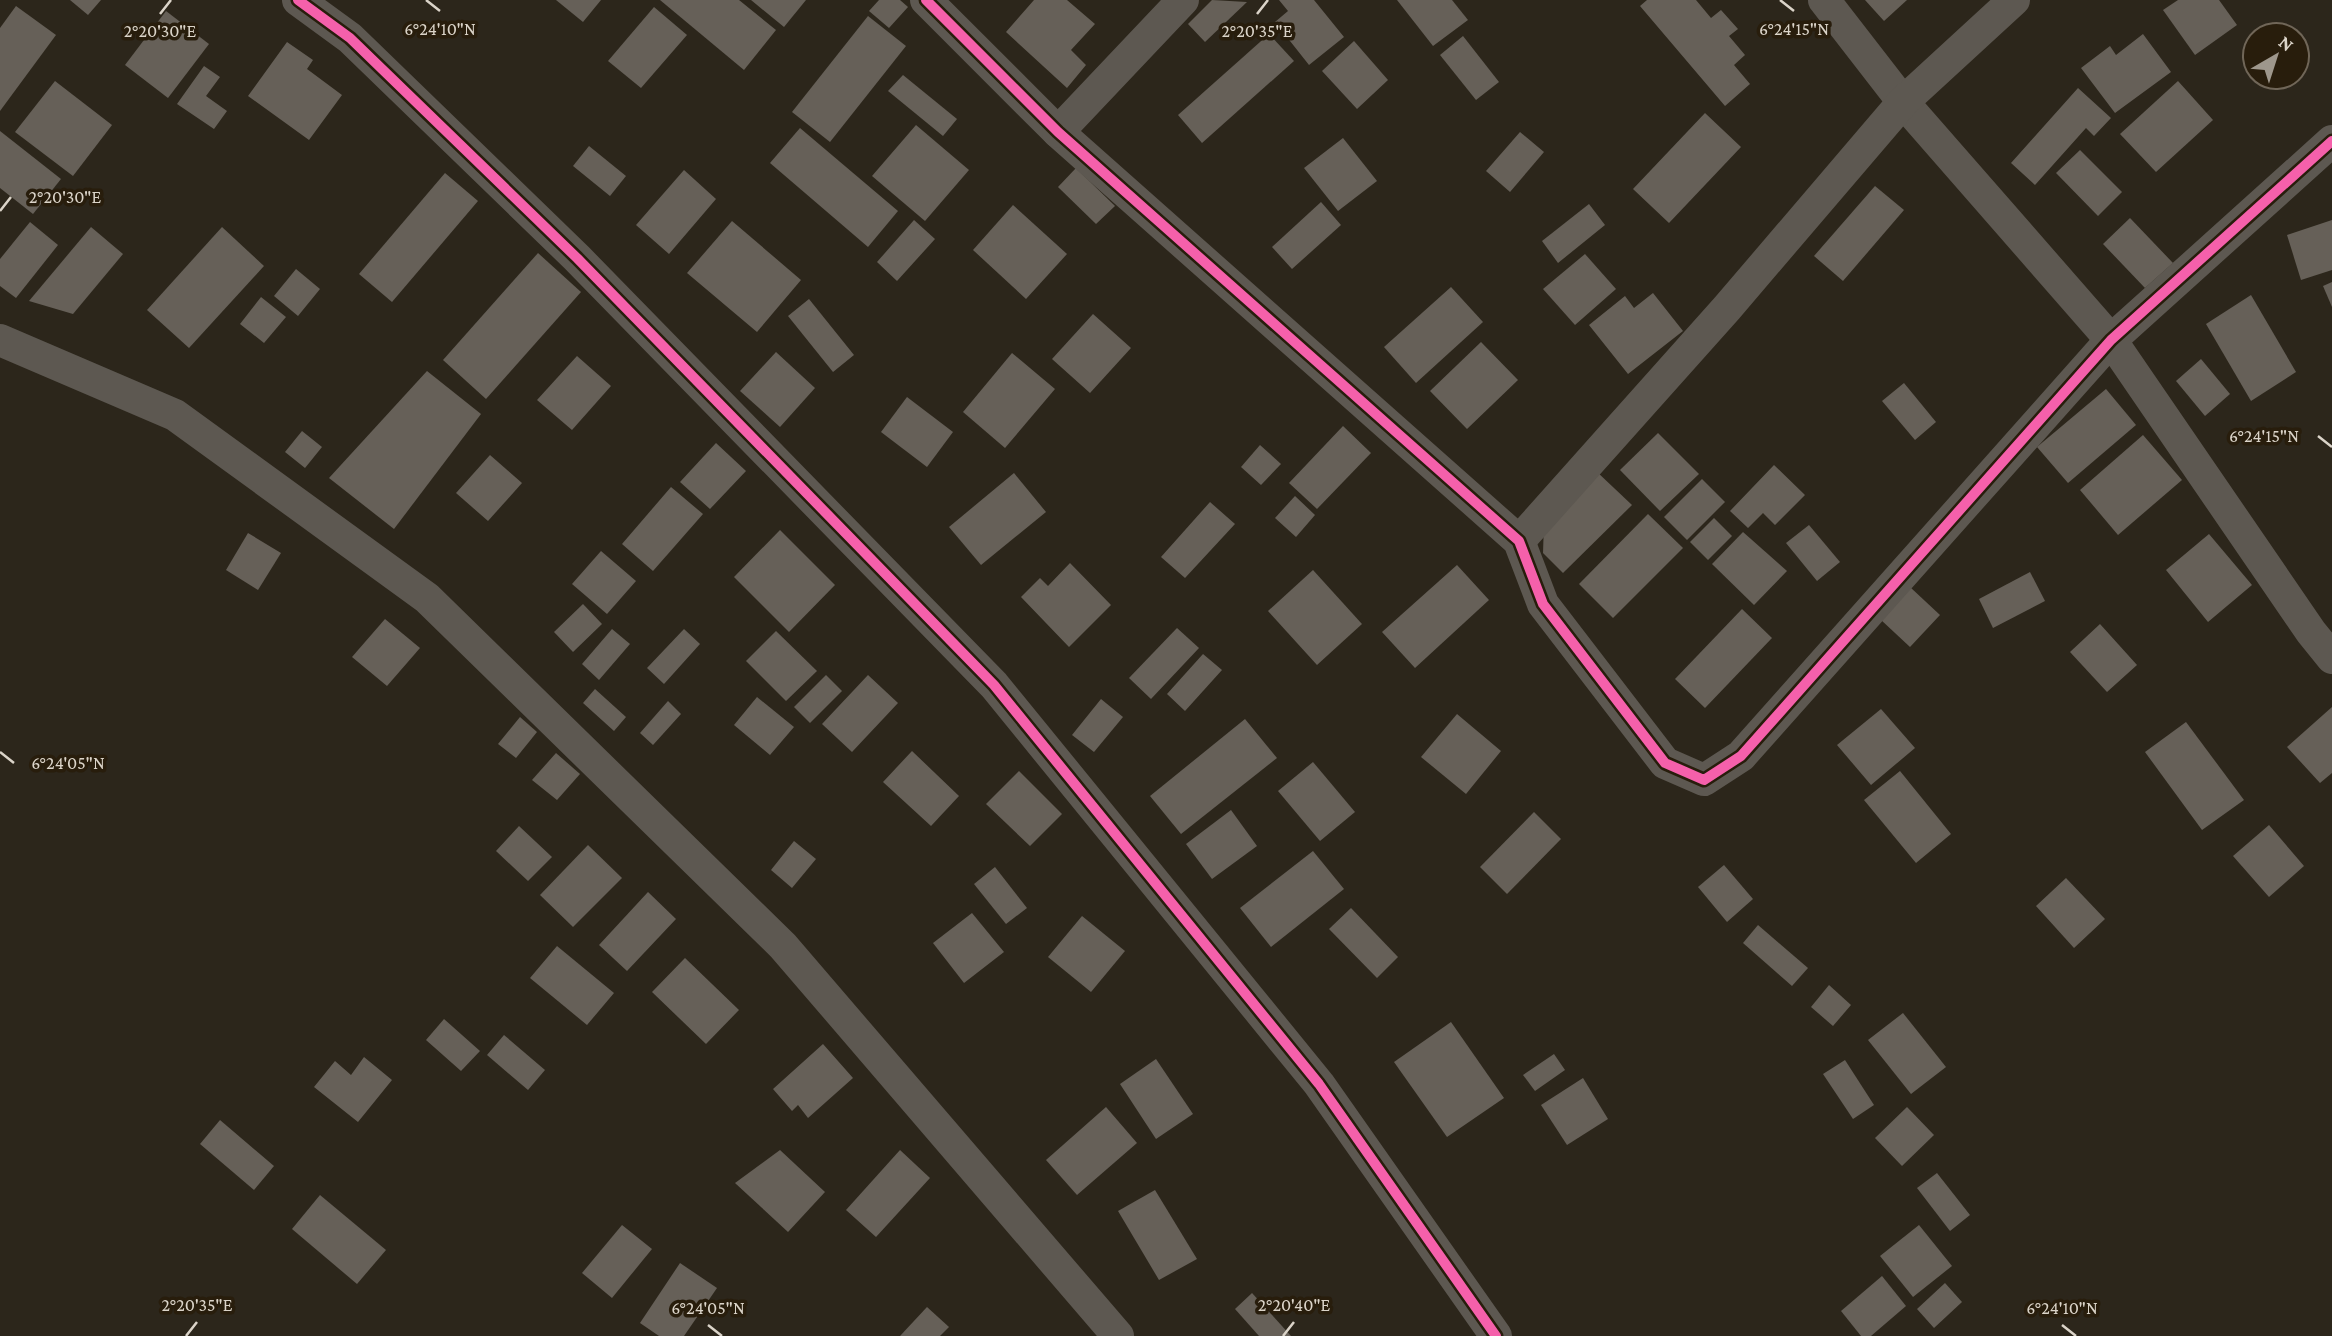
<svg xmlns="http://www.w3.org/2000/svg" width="2332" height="1336" viewBox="0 0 2332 1336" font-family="'Crimson Pro',serif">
<rect width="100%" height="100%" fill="#2c261b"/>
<g fill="#666058">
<polygon points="70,0 101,0 88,15"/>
<polygon points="556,0 601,0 583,22"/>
<polygon points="660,0 739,0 776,30 744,70"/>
<polygon points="751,0 806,0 784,27"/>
<polygon points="879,0 900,0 908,7 889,28 869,11"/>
<polygon points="1034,0 1067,0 1095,24 1071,50 1086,65 1067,88 1006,32"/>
<polygon points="1212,0 1247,2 1205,42 1188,24"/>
<polygon points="1279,0 1314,0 1344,37 1309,65 1275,22 1288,11"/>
<polygon points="1397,0 1452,0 1468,20 1433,46"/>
<polygon points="1647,0 1696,0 1711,18 1721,10 1738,29 1729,36 1745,55 1734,65 1750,84 1725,106 1640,6"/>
<polygon points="1865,0 1907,0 1884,21"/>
<polygon points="2178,0 2219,0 2237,25 2195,55 2163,10"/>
<polygon points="16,6 56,35 0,111 0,28"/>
<polygon points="654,7 687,35 641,88 608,61"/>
<polygon points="166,11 209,44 168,98 125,65"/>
<polygon points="868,16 906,46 830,142 792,112"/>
<polygon points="1269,34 1294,61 1202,143 1178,115"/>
<polygon points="2143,34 2171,72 2115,113 2081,68 2110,46 2116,55"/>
<polygon points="1463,36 1499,82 1476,100 1440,55"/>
<polygon points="1354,41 1388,80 1357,109 1322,71"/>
<polygon points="287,42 313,60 307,69 342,95 309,140 248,96"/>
<polygon points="204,66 220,77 206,96 227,111 214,129 177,104"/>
<polygon points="903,75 957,119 943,136 888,91"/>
<polygon points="55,81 112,125 73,176 15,132"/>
<polygon points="2178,81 2213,120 2156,172 2120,134"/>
<polygon points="2078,88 2111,118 2094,136 2086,128 2035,185 2011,163"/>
<polygon points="1705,113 1741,147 1669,223 1633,189"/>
<polygon points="916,125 969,170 925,221 872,176"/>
<polygon points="800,128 898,211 868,247 770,163"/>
<polygon points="0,131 61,179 33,214 0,188"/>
<polygon points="1520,132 1544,152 1510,192 1486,171"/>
<polygon points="1343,138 1377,181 1338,211 1304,168"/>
<polygon points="589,146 626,176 610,196 573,166"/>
<polygon points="2080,150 2122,192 2098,216 2056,173"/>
<polygon points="1076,168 1115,206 1096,224 1058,187"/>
<polygon points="684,170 716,199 669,254 636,225"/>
<polygon points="445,173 478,201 392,302 359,274"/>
<polygon points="1875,186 1904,210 1843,281 1814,256"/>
<polygon points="1321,202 1341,225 1292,269 1272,247"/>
<polygon points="1589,204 1605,225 1558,263 1542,241"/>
<polygon points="1013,205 1067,254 1026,299 973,250"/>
<polygon points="2130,218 2173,263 2145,288 2103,244"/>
<polygon points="914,220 935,239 897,281 877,262"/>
<polygon points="2332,220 2332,270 2301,280 2287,235"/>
<polygon points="732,221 801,280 757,332 687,273"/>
<polygon points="30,222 58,245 16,298 0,286 0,259"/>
<polygon points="91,227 123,254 73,314 29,301"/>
<polygon points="222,227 264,266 189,348 147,310"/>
<polygon points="538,253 581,292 486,399 443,360"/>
<polygon points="1585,254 1616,289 1575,325 1543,289"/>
<polygon points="296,269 320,289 298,316 274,296"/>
<polygon points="2332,282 2332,307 2323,286"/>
<polygon points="1451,287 1483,322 1416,383 1384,347"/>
<polygon points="1653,293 1683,331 1628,374 1589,325 1625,296 1634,308"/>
<polygon points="2251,295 2296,372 2251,401 2206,324"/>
<polygon points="261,297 286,317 264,343 240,324"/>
<polygon points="809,299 854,355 833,372 788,316"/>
<polygon points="1093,314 1131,348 1090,393 1052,359"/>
<polygon points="1481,342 1518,380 1467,429 1430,391"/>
<polygon points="776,352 815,388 780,427 740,391"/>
<polygon points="1012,353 1055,389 1005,448 963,412"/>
<polygon points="577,356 611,386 572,430 537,400"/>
<polygon points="2201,359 2230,394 2205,416 2176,381"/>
<polygon points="427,371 481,414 394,529 329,478"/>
<polygon points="1904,383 1936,422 1915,440 1882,401"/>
<polygon points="2106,389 2136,425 2068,483 2037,447"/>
<polygon points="907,397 953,432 927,467 881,432"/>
<polygon points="1343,426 1371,453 1317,509 1289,483"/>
<polygon points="302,431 322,447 305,468 285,452"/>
<polygon points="1658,433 1699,474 1660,511 1620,470"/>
<polygon points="2143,435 2182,480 2118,535 2080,490"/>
<polygon points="716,443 746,471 710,509 680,482"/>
<polygon points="1260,445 1281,464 1261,485 1241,467"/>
<polygon points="490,455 522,483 488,521 456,493"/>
<polygon points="1774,465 1805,495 1775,525 1763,513 1748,528 1730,511"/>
<polygon points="1596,471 1632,505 1563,573 1543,553 1544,521"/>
<polygon points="1014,473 1046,512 981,565 949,527"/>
<polygon points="1702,479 1725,502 1687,540 1664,517"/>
<polygon points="671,487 703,514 653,571 622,544"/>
<polygon points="1295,496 1315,515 1296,537 1275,518"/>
<polygon points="1210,502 1235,524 1185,578 1161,557"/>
<polygon points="1648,514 1683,548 1613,618 1579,584"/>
<polygon points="1714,518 1732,536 1708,560 1690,542"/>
<polygon points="1809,525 1840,562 1817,581 1786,543"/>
<polygon points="780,530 835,585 789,632 734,577"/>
<polygon points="1743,532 1787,571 1754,605 1712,564"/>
<polygon points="248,533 281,553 258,590 226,570"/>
<polygon points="2209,534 2252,585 2208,622 2166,570"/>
<polygon points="601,551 636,581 607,614 572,584"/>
<polygon points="1070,563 1111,605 1069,647 1021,597 1040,578 1048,586"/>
<polygon points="1457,565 1489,600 1415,668 1382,632"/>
<polygon points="1313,570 1362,624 1317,665 1268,611"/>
<polygon points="2030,572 2045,601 1993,628 1979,599"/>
<polygon points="1910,587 1940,615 1910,647 1880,619"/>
<polygon points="583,604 602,624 573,652 554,632"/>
<polygon points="1742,609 1772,638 1705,708 1675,679"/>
<polygon points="385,619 420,648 387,686 352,657"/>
<polygon points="2100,624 2137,665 2107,692 2070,652"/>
<polygon points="1177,628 1199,648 1151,699 1129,678"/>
<polygon points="612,629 630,644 599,680 582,664"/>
<polygon points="684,629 700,644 664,684 647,668"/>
<polygon points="776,631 817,671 786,701 746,661"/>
<polygon points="1203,654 1222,670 1185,711 1167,694"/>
<polygon points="826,675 842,691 810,723 794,707"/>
<polygon points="868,675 898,703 852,752 822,724"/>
<polygon points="595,689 626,717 614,731 583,703"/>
<polygon points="757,697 794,727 770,755 734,725"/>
<polygon points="1101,699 1123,717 1094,752 1072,735"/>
<polygon points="668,701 681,714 653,745 640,733"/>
<polygon points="2332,707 2332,773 2320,783 2287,747"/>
<polygon points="1881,709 1915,748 1871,785 1837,745"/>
<polygon points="1457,714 1501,751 1466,794 1421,757"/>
<polygon points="520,717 537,732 516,758 498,744"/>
<polygon points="1245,719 1277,758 1181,834 1150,796"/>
<polygon points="2186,722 2244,800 2202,830 2145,752"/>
<polygon points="912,751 959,796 931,826 883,782"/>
<polygon points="556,753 580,774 557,800 532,780"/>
<polygon points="1313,762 1355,812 1320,841 1278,791"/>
<polygon points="1019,771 1062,814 1030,846 986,804"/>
<polygon points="1900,771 1951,834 1916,863 1864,800"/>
<polygon points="1231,810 1257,846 1212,879 1186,844"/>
<polygon points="1534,812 1561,839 1507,894 1480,867"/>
<polygon points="2269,825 2304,866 2269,897 2233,856"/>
<polygon points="519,826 552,857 528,881 496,851"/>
<polygon points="794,841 816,859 792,888 771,870"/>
<polygon points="588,845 622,878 573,927 540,895"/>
<polygon points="1313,851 1344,889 1271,947 1240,908"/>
<polygon points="1724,865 1753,899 1727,922 1698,887"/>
<polygon points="995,867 1027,908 1006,924 974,884"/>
<polygon points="2066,878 2105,919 2074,948 2036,906"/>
<polygon points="648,892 676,919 627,971 599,945"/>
<polygon points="1351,908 1398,957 1377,978 1329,929"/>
<polygon points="972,913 1004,952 964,983 933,943"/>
<polygon points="1082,916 1125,951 1091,992 1048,957"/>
<polygon points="1758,925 1808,968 1792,986 1743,943"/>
<polygon points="557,946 614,993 587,1025 530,978"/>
<polygon points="685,958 739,1010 706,1044 652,992"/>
<polygon points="1829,985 1851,1005 1833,1026 1811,1007"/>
<polygon points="1903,1013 1946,1067 1911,1094 1868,1040"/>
<polygon points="444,1019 480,1051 461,1071 426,1040"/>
<polygon points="1451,1022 1504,1098 1447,1137 1394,1062"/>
<polygon points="504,1035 545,1070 528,1090 487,1055"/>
<polygon points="823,1044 853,1078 808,1118 798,1105 792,1111 773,1089"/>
<polygon points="1554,1054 1565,1070 1535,1091 1523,1075"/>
<polygon points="364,1057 392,1080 358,1122 314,1087 335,1061 351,1075"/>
<polygon points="1156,1059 1193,1114 1156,1139 1120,1084"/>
<polygon points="1845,1060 1874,1105 1853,1119 1823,1074"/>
<polygon points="1583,1078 1608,1119 1567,1145 1541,1105"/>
<polygon points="1106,1107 1137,1143 1077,1195 1046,1160"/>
<polygon points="1907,1107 1934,1135 1902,1166 1875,1138"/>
<polygon points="220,1120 274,1166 254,1190 200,1144"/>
<polygon points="780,1150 825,1192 788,1232 735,1183"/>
<polygon points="900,1150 930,1178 876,1237 846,1210"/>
<polygon points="1937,1173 1970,1215 1950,1231 1917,1188"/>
<polygon points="1155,1190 1197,1259 1159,1280 1118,1211"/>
<polygon points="320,1195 386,1250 357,1284 292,1229"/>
<polygon points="622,1225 652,1249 612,1298 582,1273"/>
<polygon points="1919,1225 1952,1266 1913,1297 1880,1256"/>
<polygon points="680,1263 717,1288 684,1336 659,1336 640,1323"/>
<polygon points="1882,1276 1906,1306 1871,1336 1861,1336 1841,1311"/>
<polygon points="1945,1283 1962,1302 1934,1328 1917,1309"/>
<polygon points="1252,1293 1291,1336 1259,1336 1235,1309"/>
<polygon points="927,1307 949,1327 940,1336 900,1336"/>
</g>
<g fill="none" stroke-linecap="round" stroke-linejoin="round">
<g stroke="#5d5851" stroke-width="32">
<polyline points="298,0 350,38 577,258 994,685 1319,1084 1496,1336"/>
<polyline points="926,0 1058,132 1519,541 1543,604 1665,763 1704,780 1741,756 2111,340 2332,141"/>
<polyline points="1824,0 1903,102 2111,340 2311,632 2332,658"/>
<polyline points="1058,132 1183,0"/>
<polyline points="0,340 175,415 427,598 783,946 1118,1336"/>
<polyline points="1519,541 1727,308 1903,102 2014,0"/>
</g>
<g stroke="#281d0c" stroke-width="15">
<g id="cycleway">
<polyline points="298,0 350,38 577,258 994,685 1319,1084 1496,1336"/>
<polyline points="926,0 1058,132 1519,541 1543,604 1665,763 1704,780 1741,756 2111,340 2332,141"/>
</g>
</g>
<use href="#cycleway" stroke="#f560ab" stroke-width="10"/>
</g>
<path fill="none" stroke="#dbd4c9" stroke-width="2.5" d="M426,0l14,11M1780,0l14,11M160,14l11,-14M1257,14l11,-14M0,211l11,-14M2318,436l14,11M0,752l14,11M708,1325l14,11M2062,1325l14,11M186,1336l11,-14M1283,1336l11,-14"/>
<g font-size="18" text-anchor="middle" fill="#dbd4c9" stroke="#281d0c" stroke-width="7" stroke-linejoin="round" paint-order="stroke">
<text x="440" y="35">6°24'10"N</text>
<text x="1794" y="35">6°24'15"N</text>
<text x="160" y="37">2°20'30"E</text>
<text x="1257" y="37">2°20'35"E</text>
<text x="65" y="203">2°20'30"E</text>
<text x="2264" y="442">6°24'15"N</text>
<text x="68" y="769">6°24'05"N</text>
<text x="197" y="1311">2°20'35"E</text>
<text x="1294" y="1311">2°20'40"E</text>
<text x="708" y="1314">6°24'05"N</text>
<text x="2062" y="1314">6°24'10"N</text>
</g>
<g transform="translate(2276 56) rotate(39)"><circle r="33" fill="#281d0c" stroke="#706658" stroke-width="2"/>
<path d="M0-5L12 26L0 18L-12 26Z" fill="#9e978c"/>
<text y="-10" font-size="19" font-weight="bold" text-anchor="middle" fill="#dbd4c9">N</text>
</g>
</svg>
